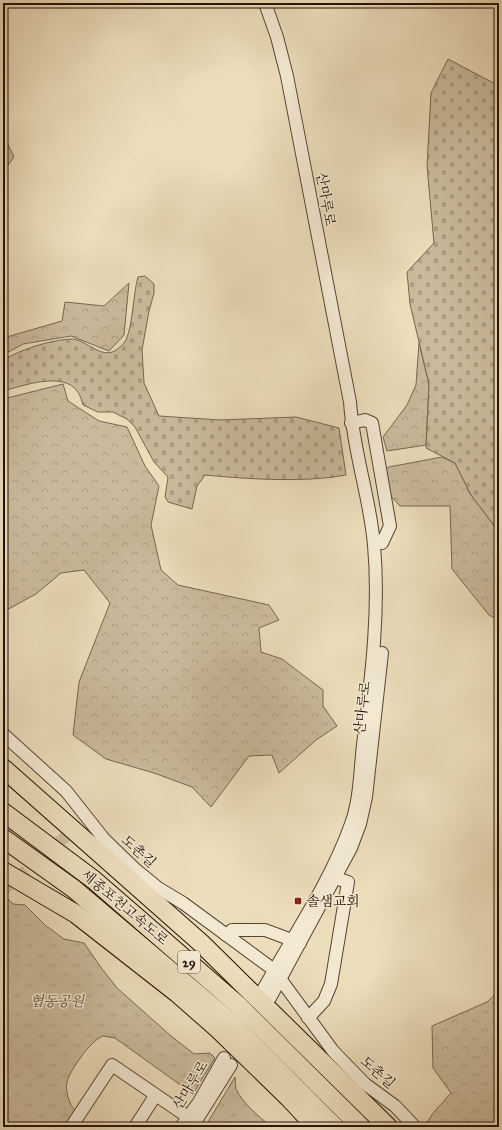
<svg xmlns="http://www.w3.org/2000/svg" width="502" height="1130" viewBox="0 0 502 1130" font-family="'IM FELL Great Primer','Noto Serif KR',serif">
<defs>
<pattern id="forest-crowns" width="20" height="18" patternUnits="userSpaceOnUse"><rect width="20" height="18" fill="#caba9c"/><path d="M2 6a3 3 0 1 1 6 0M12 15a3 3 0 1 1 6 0" fill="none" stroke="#ad9f85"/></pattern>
<pattern id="cemetery-stones" width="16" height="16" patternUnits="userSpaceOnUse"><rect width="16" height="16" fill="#caba9c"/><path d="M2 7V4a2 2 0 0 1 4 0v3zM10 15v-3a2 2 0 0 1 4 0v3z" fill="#ad9f85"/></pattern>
<pattern id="park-tufts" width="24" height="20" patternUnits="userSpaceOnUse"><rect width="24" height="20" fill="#caba9c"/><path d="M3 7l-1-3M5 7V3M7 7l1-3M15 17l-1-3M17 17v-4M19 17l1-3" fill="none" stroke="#ad9f85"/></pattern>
</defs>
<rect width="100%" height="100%" fill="#ecddbb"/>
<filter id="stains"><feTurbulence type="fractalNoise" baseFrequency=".005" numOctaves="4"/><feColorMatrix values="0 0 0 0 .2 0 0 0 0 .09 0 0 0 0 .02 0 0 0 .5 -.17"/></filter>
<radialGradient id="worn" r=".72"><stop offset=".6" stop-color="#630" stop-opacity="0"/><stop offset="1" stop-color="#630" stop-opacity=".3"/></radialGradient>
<g fill="url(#forest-crowns)" stroke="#776650">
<polygon points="3,134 14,157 3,172"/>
<polygon points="129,283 124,335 109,351 71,336 23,344 3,355 3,338 62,321 65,302 104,306"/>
<polygon points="419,343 429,384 426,445 387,451 383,437 407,405 416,385"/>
<polygon points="63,384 68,401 99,421 127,427 145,466 159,486 151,525 161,570 178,585 269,605 279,620 259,628 261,652 282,659 323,690 323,706 337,726 316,740 279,773 272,755 249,756 211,807 192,787 154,773 106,759 73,735 79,682 110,603 84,570 61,573 36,594 3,612 3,399"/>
<polygon points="442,457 455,463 471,495 499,532 499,620 489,615 452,569 450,506 400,506 387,492 384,470 389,467"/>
<polygon points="499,991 499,1127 424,1127 434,1112 451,1093 433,1068 432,1026 487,1002"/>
</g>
<g fill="url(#cemetery-stones)" stroke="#776650">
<polygon points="448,59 499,86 499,532 471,495 455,463 426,448 429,384 410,304 407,272 434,243 427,166 431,93"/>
<path d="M145,276l9,8v9l-5,18 -7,39 2,33 15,33 62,4 75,-3 43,11 7,47c-41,8 -100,4 -141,0l-8,11 -5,23 -24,-7 -3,-5 3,-20 -14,-15 -19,-35 -8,-8 -14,-7h-15l-15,-7c-1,-4 -3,-11 -6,-14 -14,-20 -55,-5 -74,0v-31c20,-11 43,-19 67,-21 17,-1 33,25 50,8 2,-2 5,-5 6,-7 7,-16 7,-45 12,-63z"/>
</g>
<g fill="url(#park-tufts)" stroke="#776650">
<path d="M4,895l9,9 12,1 20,20 19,14 20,4 18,26 15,19 54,48 23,18 16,-1 5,5 -22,36 -78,-56 -12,-2c-12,4 -33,34 -36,46 -2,8 2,24 9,29l-9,12 -8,4h-56z"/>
<path d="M235,1077c1,3 0,8 1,12 7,15 23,27 35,38h-66z"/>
</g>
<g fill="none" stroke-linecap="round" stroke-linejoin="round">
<polyline stroke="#cebe9f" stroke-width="12" stroke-dasharray="12 6" stroke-linecap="butt" points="3,890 78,826"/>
<g stroke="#564431" stroke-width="14">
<g id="minor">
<polyline points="351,423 365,420 372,423 390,526 382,543"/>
<polyline points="3,734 66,791 104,839 136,870 158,888 183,903 274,970"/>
<polyline points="226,935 232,930 265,930 300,943"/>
<polyline points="281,980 333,1051 365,1084 395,1106 415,1127"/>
<path d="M263,990c30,-54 67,-107 88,-166 9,-24 9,-53 12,-79 8,-66 17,-133 11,-200 -4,-48 -21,-94 -24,-143l-63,-326 -10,-39 -12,-34"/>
<polyline points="270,998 351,848 360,824 366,797 382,653"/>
<polyline points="308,1018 324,1001 331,984 348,882 329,876"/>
<polyline points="71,1127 112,1065 188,1117"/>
<polyline points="135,1127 155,1096"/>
<polyline points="181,1127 199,1102 224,1058"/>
<polyline points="192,1127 231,1065"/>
</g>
</g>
<g stroke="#241103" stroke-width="20">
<g id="highway">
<polyline points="3,768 201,943 388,1127"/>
<polyline points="3,812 94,880 238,1005 361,1127"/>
<polyline points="3,838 74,889 226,1018 335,1127"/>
<polyline points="3,871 76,914 177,993 218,1029 289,1098 316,1127"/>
</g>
</g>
<use href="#minor" stroke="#f3e9d3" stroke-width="12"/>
<use href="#highway" stroke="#ecddbb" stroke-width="18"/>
</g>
<rect fill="#8f2418" stroke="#f3e9d3" stroke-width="1.5" x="294" y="897" width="8" height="8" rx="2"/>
<g text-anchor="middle" stroke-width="3" stroke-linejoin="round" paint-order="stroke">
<rect fill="#f3e9d3" stroke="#625241" stroke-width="1" x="178" y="951" width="22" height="22" rx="3"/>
<g font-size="13" font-weight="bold" fill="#241103">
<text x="189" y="967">29</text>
</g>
<g font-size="14" fill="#241103" stroke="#f3e9d3">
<text transform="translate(326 199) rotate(80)" y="5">산마루로</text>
<text transform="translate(362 708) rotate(-83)" y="5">산마루로</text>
<text transform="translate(139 851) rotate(42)" y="5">도촌길</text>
<text transform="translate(125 907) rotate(40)" y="5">세종포천고속도로</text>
<text transform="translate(378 1072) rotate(41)" y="5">도촌길</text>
<text transform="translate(190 1085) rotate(-59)" y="5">산마루로</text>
</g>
<g font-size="14" fill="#241103" stroke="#f3e9d3" text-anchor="start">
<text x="306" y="906">솔샘교회</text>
</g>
<g font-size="14" font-style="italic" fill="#5e4c39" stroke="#f3e9d3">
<text x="57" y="1006">협동공원</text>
</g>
</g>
<rect width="502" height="1130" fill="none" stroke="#ecddbb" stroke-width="16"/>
<rect x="4" y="4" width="494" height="1122" fill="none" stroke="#241103" stroke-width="2"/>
<rect x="8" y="8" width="486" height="1114" fill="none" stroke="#241103"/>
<rect width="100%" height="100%" filter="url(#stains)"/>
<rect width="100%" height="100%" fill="url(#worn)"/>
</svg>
